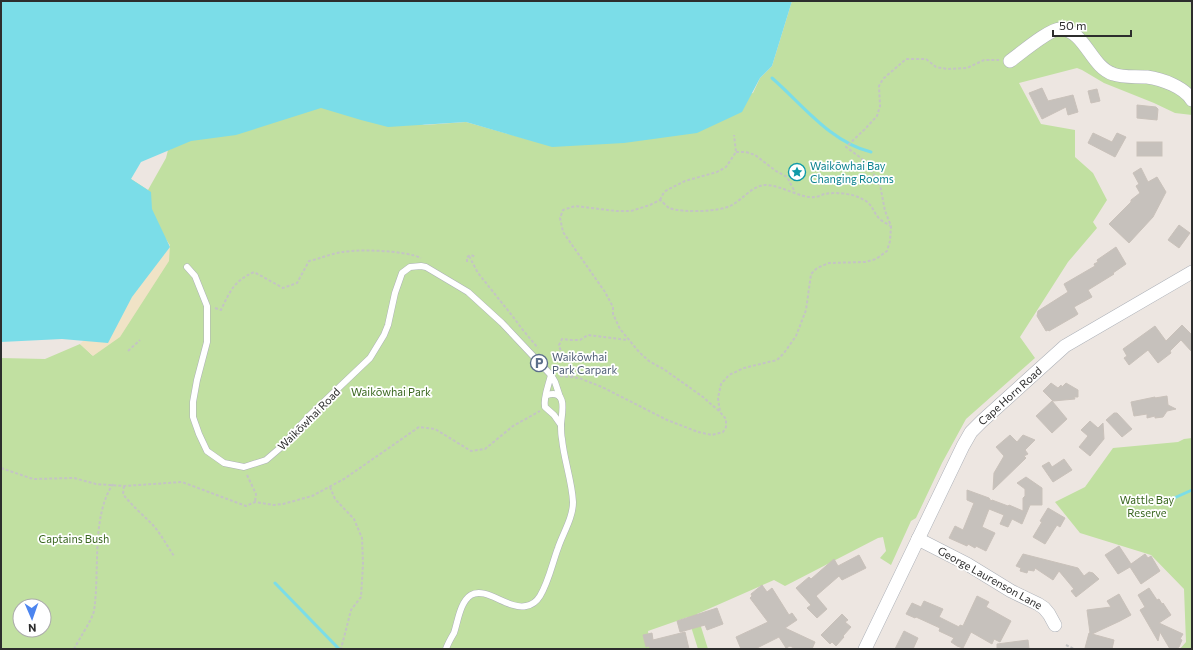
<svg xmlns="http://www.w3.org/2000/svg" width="1193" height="650" viewBox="0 0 1193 650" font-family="Commissioner,sans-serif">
<rect width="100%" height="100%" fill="#ede6e1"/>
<g fill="#c1e0a1" fill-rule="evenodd">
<path d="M792,1h400v114l-17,-2 -21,-10 -50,-20 -22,-13 -5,-2 -58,15 22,41 34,6v27l18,16 14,27 -14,22 4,6 -29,34 -48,75 15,21 -69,61 -24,44 -26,55 -5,3 -20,44 -11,-7 6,-7 -3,-14 -5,1 -93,48 -11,-6 -77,34 11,35h-10l-10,-32 -40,14 2,18h-649v-291l44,1 35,-15 13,12 -92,-169 130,-8 17,11 18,-32 2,-8 3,-1 16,-29 172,-27 65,32 42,-3 71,20 216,-49 7,-15 12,-12zM20,606h24v24h-24z"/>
<polygon points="1192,438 1192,649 1180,649 1186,642 1184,589 1151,555 1080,533 1055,502 1085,487 1113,448 1178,442 1184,439"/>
</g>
<polygon fill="#f0e3c6" points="141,203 170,245 169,261 120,337 93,356 80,344 104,320"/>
<polygon fill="#7bdde8" points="1,1 792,1 772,66 760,78 742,112 697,133 624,143 552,147 466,122 388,127 361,120 321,108 236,135 191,141 141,162 131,179 151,192 152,209 170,247 132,297 108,343 62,339 1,342"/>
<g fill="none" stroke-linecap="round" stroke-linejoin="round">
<g stroke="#7bdde8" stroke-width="3">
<path d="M772,78c30,26 58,64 99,74"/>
<polyline points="1163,503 1192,490"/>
<polyline points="275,583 339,649"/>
</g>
</g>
<g fill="#c6c1bc" stroke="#c9c1ba">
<polygon points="1042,88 1048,101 1073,95 1078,112 1068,115 1066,107 1042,119 1029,93"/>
<polygon points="1097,89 1100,101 1091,103 1088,91"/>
<polygon points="1137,105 1156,107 1158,109 1157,120 1137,118"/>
<polygon points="1093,133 1112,142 1117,133 1126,137 1115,157 1088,143"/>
<rect x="1137" y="142" width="25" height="14"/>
<polygon points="1141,168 1148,182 1157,177 1166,192 1153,217 1129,243 1109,224 1131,202 1131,200 1140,193 1136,186 1139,184 1133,173"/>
<polygon points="1179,225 1190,233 1179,248 1168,240"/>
<polygon points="1116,247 1126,264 1113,273 1114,274 1088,290 1092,297 1074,307 1078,314 1075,316 1049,331 1048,330 1046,331 1037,316 1038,311 1068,292 1064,284 1095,266 1094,264 1098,262 1097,260"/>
<polygon points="1182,325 1192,335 1192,352 1181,340 1170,351 1171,353 1158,363 1148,350 1129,365 1124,358 1127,356 1123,349 1155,326 1166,341"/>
<polygon points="1051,383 1058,388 1061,385 1062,387 1066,383 1078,390 1078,397 1074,397 1075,399 1053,401 1043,391"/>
<polygon points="1167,396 1168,405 1176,409 1167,411 1163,417 1155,418 1155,416 1147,418 1147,414 1134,416 1131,402 1155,397 1155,398"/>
<polygon points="1052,401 1067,419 1052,433 1036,416"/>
<polygon points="1114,413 1117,413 1132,429 1122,437 1106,420"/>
<polygon points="1090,421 1098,428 1103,423 1104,439 1090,456 1079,447 1088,436 1081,430"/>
<polygon points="1010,435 1017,442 1023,435 1035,440 1025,450 1028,454 1024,456 1026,458 993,490 994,473 1004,456 996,447"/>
<polygon points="1064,459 1072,470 1053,482 1042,466 1049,462 1052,467"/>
<polygon points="1026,477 1042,488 1042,505 1030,505 1022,524 1012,519 1008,527 1000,524 1004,515 989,509 982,527 995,533 986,551 976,546 975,548 968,544 967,546 949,538 955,526 963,530 974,503 967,500 967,490 989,498 991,501 992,500 1008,506 1009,505 1023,511 1023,498 1025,496 1025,489 1017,483"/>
<polygon points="1048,508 1065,518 1060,527 1057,525 1045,544 1033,537 1042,522 1040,521"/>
<polygon points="1119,546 1131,564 1145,554 1148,558 1151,556 1160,571 1141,584 1130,567 1118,574 1105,555"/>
<polygon points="1023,554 1078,568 1084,576 1089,572 1093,573 1099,579 1076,597 1071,591 1074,589 1059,571 1053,580 1035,568 1034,571 1028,570 1027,573 1020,571 1021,568 1016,566"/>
<polygon points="859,555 866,568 842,580 839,576 816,596 827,609 817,618 807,608 811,605 796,588 809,577 811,579 834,559 838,566"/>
<polygon points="762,585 767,592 772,588 789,615 792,613 797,620 785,628 815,642 812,649 796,649 790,646 786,648 779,637 755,649 741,649 736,637 768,622 750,598 752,596 751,594"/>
<polygon points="1149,588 1157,600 1159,599 1162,604 1163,603 1171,615 1159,623 1183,634 1180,639 1182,640 1179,647 1175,649 1170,649 1160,632 1158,641 1140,610 1145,607 1138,595"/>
<polygon points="1119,594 1131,615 1120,621 1092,634 1114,640 1112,649 1089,649 1085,648 1089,633 1090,633 1087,610 1111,607 1107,601"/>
<polygon points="977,596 989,602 986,607 1011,621 1000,642 994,639 992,644 971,632 963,648 957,646 951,642 954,638 939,631 940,628 916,617 915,618 906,614 912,603 921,607 924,601 943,609 939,617 959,627 960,625 963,626"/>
<polygon points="717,608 723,624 707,630 705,625 680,632 677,621"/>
<polygon points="842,614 848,620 845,622 851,627 843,636 844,637 836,646 832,642 830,644 821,635"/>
<polygon points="904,631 918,638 913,649 895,649"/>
<polygon points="685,632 689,649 650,649 649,646 646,647 643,635 652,633 653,640"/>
<polygon points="1028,640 1029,649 997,649 997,644"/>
</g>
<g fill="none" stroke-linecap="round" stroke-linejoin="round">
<g stroke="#adb1b8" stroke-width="7">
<g id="service">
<polyline points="187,267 195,276 207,306 207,342 197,380 193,402 193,417 199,434 207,451 224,463 244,467 266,460 280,448 309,416 370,358 384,335 388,325 395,293 402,273 410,267 421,266 426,267 468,292 502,323 551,375 555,382 560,397"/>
<path d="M551,375c-2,9 -8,23 -6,32l9,8 7,10"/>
<path d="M446,649c2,-6 5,-11 8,-16 4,-12 6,-31 17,-38 15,-9 37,15 55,11 6,-1 11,-5 14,-10 9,-15 12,-32 18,-48 5,-15 15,-30 15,-46 -1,-21 -9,-42 -11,-63 -1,-4 -1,-10 -1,-15 1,-12 7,-35 -14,-29"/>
</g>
</g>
<g stroke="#adb1b8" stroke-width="14">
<g id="minor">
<path d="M1010,61c10,-7 40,-33 51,-32 24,2 30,38 52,45 11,4 22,2 34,3 15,2 37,10 45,23"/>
<polyline points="918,539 967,564 1011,591 1038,604 1044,608 1049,614 1055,625"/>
<polyline points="865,649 963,446 971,432 982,421 1065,346 1192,272"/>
</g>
</g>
<g stroke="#c4c4c4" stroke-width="2" stroke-dasharray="3 2" stroke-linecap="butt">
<polyline points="1191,1 1192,8"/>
<polyline points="736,152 746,152 755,155 776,171 787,177 795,192"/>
<polyline points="660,200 664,192 671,188 685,181 717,172 726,167 736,152 734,135"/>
<polyline points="469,256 478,273 514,318 522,329 538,348"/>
<polyline points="467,262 467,257 471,255 476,257"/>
<path d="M215,308l6,2c9,-19 13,-29 33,-38l29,16 14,-5 12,-22c9,-2 16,-5 24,-7 18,-6 71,-4 88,4"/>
<polyline points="128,351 140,340"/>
<polyline points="560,376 579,378 602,387 667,420 698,432 712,435 723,432 726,427 726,419 720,412 718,398 721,384 729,375 744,368 777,360 784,353 796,336 806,310 811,274 817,268 829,263 865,262 876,259 887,251 890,241 891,226 885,211 880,185 870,168 861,158 846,147 865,129 877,116 880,106 879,86 883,79 906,59 926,59 936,67 947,69 967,68 984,60 999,60"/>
<polyline points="573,377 568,361 561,352 559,345 562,339 571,340 580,340 588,335 628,340"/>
<path d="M719,411l-16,-14 -38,-27 -16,-9 -10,-9 -19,-23 -7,-15v-7l-8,-15 -42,-60 -3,-14 3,-8 12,-4 41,5h15l19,-6 10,-5c3,2 6,6 9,8 14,5 51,4 63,-3 11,-6 20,-19 33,-20 17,0 36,14 50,12 3,0 6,-2 9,-3 11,-2 28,-1 38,5 10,4 10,11 16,18 3,4 8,6 12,9"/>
<polyline points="1,468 33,479 74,478 96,484 124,486 182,482 246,506 255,502 274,505 283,504 312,496 344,479 419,427 435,429 471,451 485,449 513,426 540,411"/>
<polyline points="247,475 256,494 255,502"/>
<path d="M124,486l-1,8c9,12 20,21 30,31 8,9 14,21 21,31"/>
<polyline points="330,487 335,499 354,519 362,538 363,564 361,597 351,610 341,649"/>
<polyline points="1066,645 1074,649"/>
<path d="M74,649c5,-10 18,-29 20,-38 6,-38 -3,-95 19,-127"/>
</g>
<use href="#service" stroke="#fff" stroke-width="6"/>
<use href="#minor" stroke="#fff" stroke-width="13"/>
</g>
<defs>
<g id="sight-ring" transform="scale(0.9)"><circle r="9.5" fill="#fff" stroke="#0f9aa8" stroke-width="1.5"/><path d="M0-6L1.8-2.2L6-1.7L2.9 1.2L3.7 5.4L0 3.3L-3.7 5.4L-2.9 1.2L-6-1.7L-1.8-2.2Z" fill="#0f9aa8"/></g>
<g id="parking-ring" transform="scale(0.9)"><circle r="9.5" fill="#fff" stroke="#5c6f8a" stroke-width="1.5"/><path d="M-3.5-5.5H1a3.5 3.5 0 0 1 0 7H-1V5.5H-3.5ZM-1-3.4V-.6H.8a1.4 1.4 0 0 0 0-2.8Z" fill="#5c6f8a"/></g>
</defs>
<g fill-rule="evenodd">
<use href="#sight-ring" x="797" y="172"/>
<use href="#parking-ring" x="539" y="363"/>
</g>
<g text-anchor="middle" stroke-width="3.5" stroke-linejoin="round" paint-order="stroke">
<g font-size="11" fill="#0d838f" stroke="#fff" text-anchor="start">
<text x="810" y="170">Waikōwhai Bay<tspan x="810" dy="13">Changing Rooms</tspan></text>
</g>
<g font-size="11" fill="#4e5e75" stroke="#fff" text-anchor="start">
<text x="552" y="361">Waikōwhai<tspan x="552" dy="13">Park Carpark</tspan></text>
</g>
<g font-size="11" fill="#3a6720" stroke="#fff">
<text x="391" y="396">Waikōwhai Park</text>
<text x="1147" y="504">Wattle Bay<tspan x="1147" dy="13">Reserve</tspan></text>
<text x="74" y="543">Captains Bush</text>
</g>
<g font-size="11" fill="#2d2d2d" stroke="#fff">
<text transform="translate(1010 396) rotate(-42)" y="4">Cape Horn Road</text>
<text transform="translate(309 419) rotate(-45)" y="4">Waikōwhai Road</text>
<text transform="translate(990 578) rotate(29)" y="4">George Laurenson Lane</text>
</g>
</g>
<rect width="1193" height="650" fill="none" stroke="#2d2d2d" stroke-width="4"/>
<g transform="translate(32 618) rotate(178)"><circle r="19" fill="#ffffff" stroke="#ababab"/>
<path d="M0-3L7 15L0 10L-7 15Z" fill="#4c85ef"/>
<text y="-6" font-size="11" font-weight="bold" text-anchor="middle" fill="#2d2d2d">N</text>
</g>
<path d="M1053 30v6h78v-6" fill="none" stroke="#2d2d2d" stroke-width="2"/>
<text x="1059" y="30" font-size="12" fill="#2d2d2d" stroke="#ffffff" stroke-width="3" paint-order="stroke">50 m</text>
</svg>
